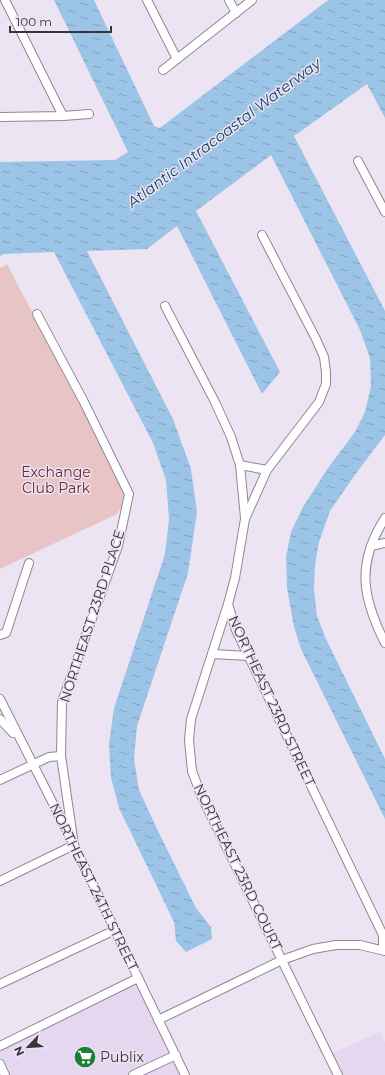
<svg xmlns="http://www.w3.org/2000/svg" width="385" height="1075" viewBox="0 0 385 1075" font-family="Montserrat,sans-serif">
<defs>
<pattern id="water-ripples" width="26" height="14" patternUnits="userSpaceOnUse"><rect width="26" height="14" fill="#9cc4e7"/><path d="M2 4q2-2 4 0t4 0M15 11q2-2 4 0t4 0" fill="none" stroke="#80a0bc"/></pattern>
</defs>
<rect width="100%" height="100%" fill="#ece3f3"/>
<g fill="#e4d7ef">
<polygon points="137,981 181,1075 10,1075 0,1055 0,1048"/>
<polygon points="380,1032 385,1042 385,1075 343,1075 333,1053"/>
</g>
<polygon fill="#e8c4c6" points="7,264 128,497 117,514 0,569 0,268"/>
<polygon fill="url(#water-ripples)" points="54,0 94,0 154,126 160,128 328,0 385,0 385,118 367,84 294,136 385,311 385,435 357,472 330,511 319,542 315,564 314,589 317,616 326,639 385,759 385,819 301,649 294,627 287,588 286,557 291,532 303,507 328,468 355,432 365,412 371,386 370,358 360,330 271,155 196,211 280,372 262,394 177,226 147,249 87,251 173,419 191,469 197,512 188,573 137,726 134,759 139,790 158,831 196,908 211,927 212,939 186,952 176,941 174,922 119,808 111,778 109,744 114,708 165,554 169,519 166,480 153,443 54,252 4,254 0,256 0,162 115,160 128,152"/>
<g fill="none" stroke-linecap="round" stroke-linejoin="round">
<g stroke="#8f8796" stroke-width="10">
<g id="minor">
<polyline points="5,0 63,116"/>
<polyline points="147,0 177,59"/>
<polyline points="229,0 236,13"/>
<polyline points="163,70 252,0"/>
<polyline points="0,117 63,116 89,114"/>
<polyline points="358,161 385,212"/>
<polyline points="262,235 316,339 324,357 326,372 326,384 319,402 267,470 245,519 235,578 228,604 236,630 383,935 383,950"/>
<polyline points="165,306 215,402 231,437 240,465 245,518"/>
<polyline points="240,465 267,470"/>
<path d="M385,518c-29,46 -23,79 0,125"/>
<polyline points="371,546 385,543"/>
<polyline points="228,604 191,719 189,740 192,771 201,795 338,1075"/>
<polyline points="0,635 6,633 29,563"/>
<polyline points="212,654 249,656"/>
<polyline points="0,699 74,845 185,1075"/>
<polyline points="0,719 13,733"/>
<polyline points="0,780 49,757 61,756"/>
<polyline points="0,881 74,845 61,756 62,702 118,546 129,494 84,402 37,314"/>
<polyline points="0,984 115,930"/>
<polyline points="158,1020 282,960 313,949 336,945 360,945 385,951"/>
<polyline points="0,1046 138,978"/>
<polyline points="0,1064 5,1075"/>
<polyline points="133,1075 176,1055"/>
</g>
</g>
<use href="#minor" stroke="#fff" stroke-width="8"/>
</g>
<defs>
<g id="supermarket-disc" transform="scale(1.15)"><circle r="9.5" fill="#198035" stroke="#ece3f3"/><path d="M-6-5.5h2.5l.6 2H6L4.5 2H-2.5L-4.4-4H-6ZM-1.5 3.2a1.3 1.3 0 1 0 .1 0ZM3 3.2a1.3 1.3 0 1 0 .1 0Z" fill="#fff"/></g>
</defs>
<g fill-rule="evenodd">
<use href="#supermarket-disc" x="85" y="1057"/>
</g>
<g text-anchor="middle" stroke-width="3" stroke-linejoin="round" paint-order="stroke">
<g font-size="14" fill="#692730" stroke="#ece3f3">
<text x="56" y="477">Exchange<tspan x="56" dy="16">Club Park</tspan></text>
</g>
<g font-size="14" fill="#37343a" stroke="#ece3f3">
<text transform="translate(92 616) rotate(-72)" y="5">NORTHEAST 23RD PLACE</text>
<text transform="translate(272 701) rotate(65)" y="5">NORTHEAST 23RD STREET</text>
<text transform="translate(238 867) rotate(64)" y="5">NORTHEAST 23RD COURT</text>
<text transform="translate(94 887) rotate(64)" y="5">NORTHEAST 24TH STREET</text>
</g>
<g font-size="14" fill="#37343a" stroke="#ece3f3" text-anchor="start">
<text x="100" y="1062">Publix</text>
</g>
<g font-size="15" font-style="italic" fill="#154365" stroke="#ece3f3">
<text transform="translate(224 133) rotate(-37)" y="5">Atlantic Intracoastal Waterway</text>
</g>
</g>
<g transform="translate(28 1047) rotate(245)" stroke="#ece3f3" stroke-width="3" paint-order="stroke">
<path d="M0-3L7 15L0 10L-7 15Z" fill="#37343a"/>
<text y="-6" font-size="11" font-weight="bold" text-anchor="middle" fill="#37343a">N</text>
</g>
<path d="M10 26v6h101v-6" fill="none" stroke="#37343a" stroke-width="2"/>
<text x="16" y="26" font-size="12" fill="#37343a" stroke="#ece3f3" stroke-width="3" paint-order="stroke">100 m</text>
</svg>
